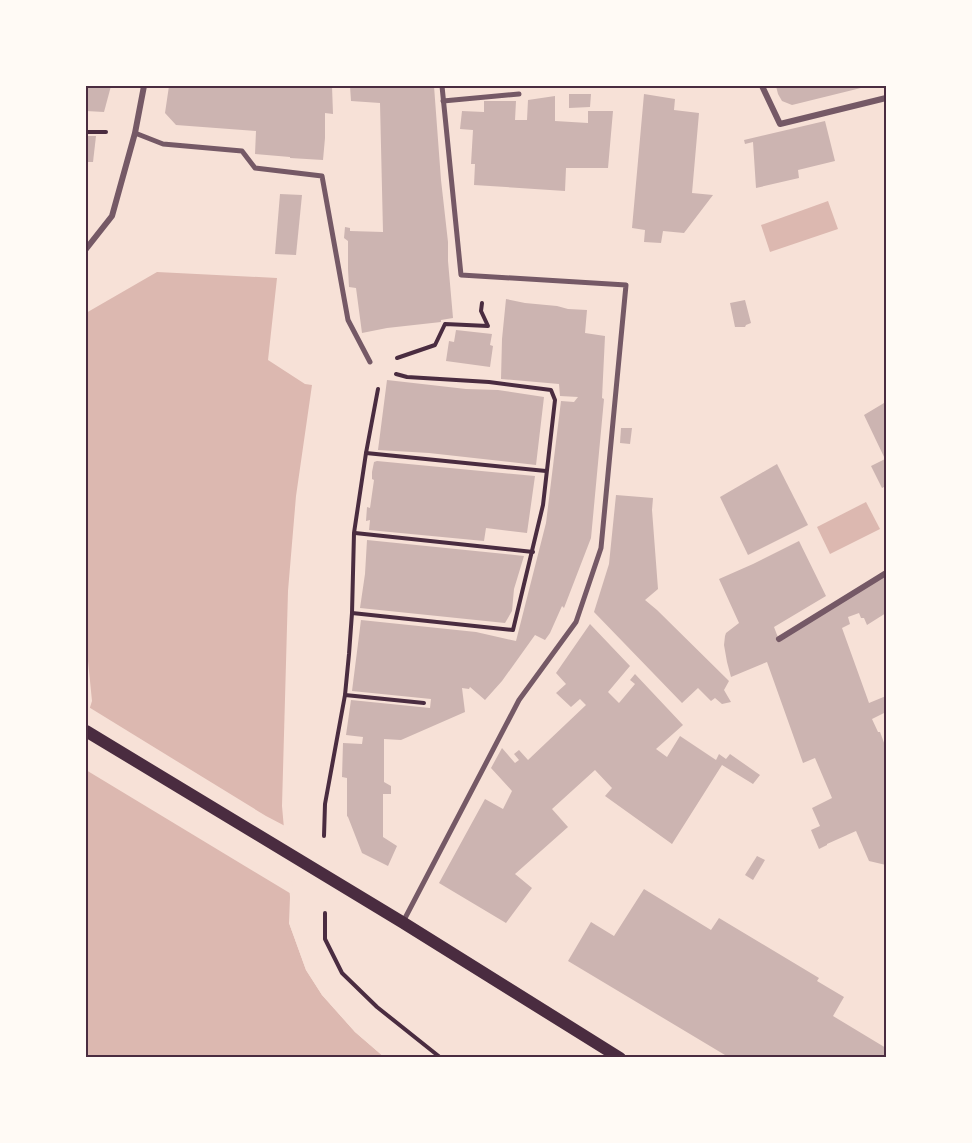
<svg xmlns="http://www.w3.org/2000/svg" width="972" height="1143" viewBox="0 0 972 1143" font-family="'Sofia Sans Condensed',sans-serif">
<rect width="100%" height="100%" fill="#f7e1d7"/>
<g fill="#dcb8b0">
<polygon points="828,201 838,229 770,252 761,225"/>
<polygon points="157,272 277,278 268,360 305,384 312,385 296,496 288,591 282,806 290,897 289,923 306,970 322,995 355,1032 384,1057 86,1057 86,720 92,701 86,641 86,313"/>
<polygon points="866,502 880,529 830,554 817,527"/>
</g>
<g fill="#f7e1d7">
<polygon points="87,706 266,816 287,827 293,895 86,770 86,711"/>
<polygon points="292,920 309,969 324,993 357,1030 387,1058 384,1057 355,1032 322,995 306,970 289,923"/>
</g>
<g fill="#ccb4b1">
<polygon points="86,86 111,86 104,112 86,111"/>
<polygon points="169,86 332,86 333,114 325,113 325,138 323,160 290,158 290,157 255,154 256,131 176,125 165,113"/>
<polygon points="350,86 434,86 441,180 448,242 448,261 453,318 441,320 441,322 387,328 362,333 356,288 349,287 348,269 348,241 344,238 345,227 350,228 350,231 383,232 380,103 351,101"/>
<polygon points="776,86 869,86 792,105 782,101 778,94"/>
<polygon points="569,94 591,94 590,107 569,108"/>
<polygon points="644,94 675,99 674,110 699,113 692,193 713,195 684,233 663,231 661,243 644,242 645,230 632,228"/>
<polygon points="555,96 555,121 588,123 588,111 613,111 608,168 566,168 565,191 474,185 475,164 471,164 473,130 460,129 462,111 484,112 484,101 516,101 515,120 527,120 528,100"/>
<polygon points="825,121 835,161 798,170 799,178 756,188 753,142 745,144 744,140"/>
<polygon points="86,136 96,136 93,162 86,162"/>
<polygon points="280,194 302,195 296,255 275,254"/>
<polygon points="506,299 525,303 557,306 568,309 587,310 585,333 605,336 602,398 604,399 591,538 564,608 562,606 550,633 545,640 535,635 502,681 485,700 470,687 469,689 462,688 465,712 401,740 384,739 384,782 391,786 391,794 383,794 383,837 397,846 388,866 362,853 348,817 347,816 347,778 342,777 343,743 362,744 363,737 346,735 351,700 430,708 431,699 352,691 361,620 476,632 516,641 546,523 561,401 574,402 578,397 560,396 559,384 501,379 502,339"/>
<polygon points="745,300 751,323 746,325 745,327 735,327 730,303"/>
<polygon points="456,330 492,334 490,345 493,346 490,367 446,361 449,341 454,342"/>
<polygon points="387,380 466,389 498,390 544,397 536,465 429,453 378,450"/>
<polygon points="884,403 886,408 886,486 882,488 871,466 885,459 864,415"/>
<polygon points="621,428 632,428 630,444 620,443"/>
<polygon points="377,461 535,476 527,533 486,528 484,541 369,530 370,520 366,521 367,507 370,508 374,480 372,479 372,472 374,462"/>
<polygon points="777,464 808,525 748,555 720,497"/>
<polygon points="616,495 653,498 652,510 658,589 645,600 657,610 729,681 724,690 731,702 722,704 715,698 711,701 698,688 682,703 594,612 609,564"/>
<polygon points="367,540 524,556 514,589 512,611 505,623 360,608 365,574"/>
<polygon points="799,541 826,596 774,627 779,640 884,576 886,582 886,604 885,605 886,613 867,625 864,618 861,618 859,613 848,617 850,624 842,628 869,703 886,696 886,712 872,719 878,732 880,732 886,748 886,865 869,861 856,831 827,844 827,845 819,849 811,830 820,826 812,808 832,798 815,758 803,763 767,662 731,677 727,662 724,645 725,636 726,633 739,623 719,579 753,564"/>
<polygon points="590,624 630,666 608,692 619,703 635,684 630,680 635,674 683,725 656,749 667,757 680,736 716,760 719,754 726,759 730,754 760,775 753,784 722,765 672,844 605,796 612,788 595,770 552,809 568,827 515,874 532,888 506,923 439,883 485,799 503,809 512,791 491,768 502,748 515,763 519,760 514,754 519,750 528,760 586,705 580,699 571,707 556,693 566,684 556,673"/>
<polygon points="757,856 765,860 753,880 745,875"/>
<polygon points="644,889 711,930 719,918 819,978 817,981 844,997 833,1016 886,1048 886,1058 730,1058 568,961 591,922 614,936"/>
</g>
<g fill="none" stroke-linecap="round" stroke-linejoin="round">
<g stroke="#4a2c40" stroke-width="4">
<polyline points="86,132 106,132"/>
<polyline points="397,358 435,345 445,324 488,326 481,311 482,303"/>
<polyline points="366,453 546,471"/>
<polyline points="355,533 533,552"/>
<polyline points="352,613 513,630 543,505 555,400 551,390 489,382 407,377 396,374"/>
<polyline points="345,695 424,703"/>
<polyline points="324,836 325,804 345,695 349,654 352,613 354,533 366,453 378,389"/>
<polyline points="325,913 325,939 342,973 377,1007 441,1058"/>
</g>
<g stroke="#755966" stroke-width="5">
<polyline points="443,101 519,94"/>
<polyline points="135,133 163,144 242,151 255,168 322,176 348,320 370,362"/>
<polyline points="403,922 519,700 576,622 601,548 626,285 461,275 442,86"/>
</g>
<g stroke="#755966" stroke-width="6">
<polyline points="762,86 780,124 886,98"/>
<polyline points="86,249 112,216 135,133 144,86"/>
<polyline points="779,639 886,573"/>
</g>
<polyline stroke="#4a2c40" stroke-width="12" points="86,731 402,922 620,1058"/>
</g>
<rect width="972" height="1143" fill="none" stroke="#fffaf5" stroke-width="174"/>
<rect x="87" y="87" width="798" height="969" fill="none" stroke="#4a2c40" stroke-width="2"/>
</svg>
